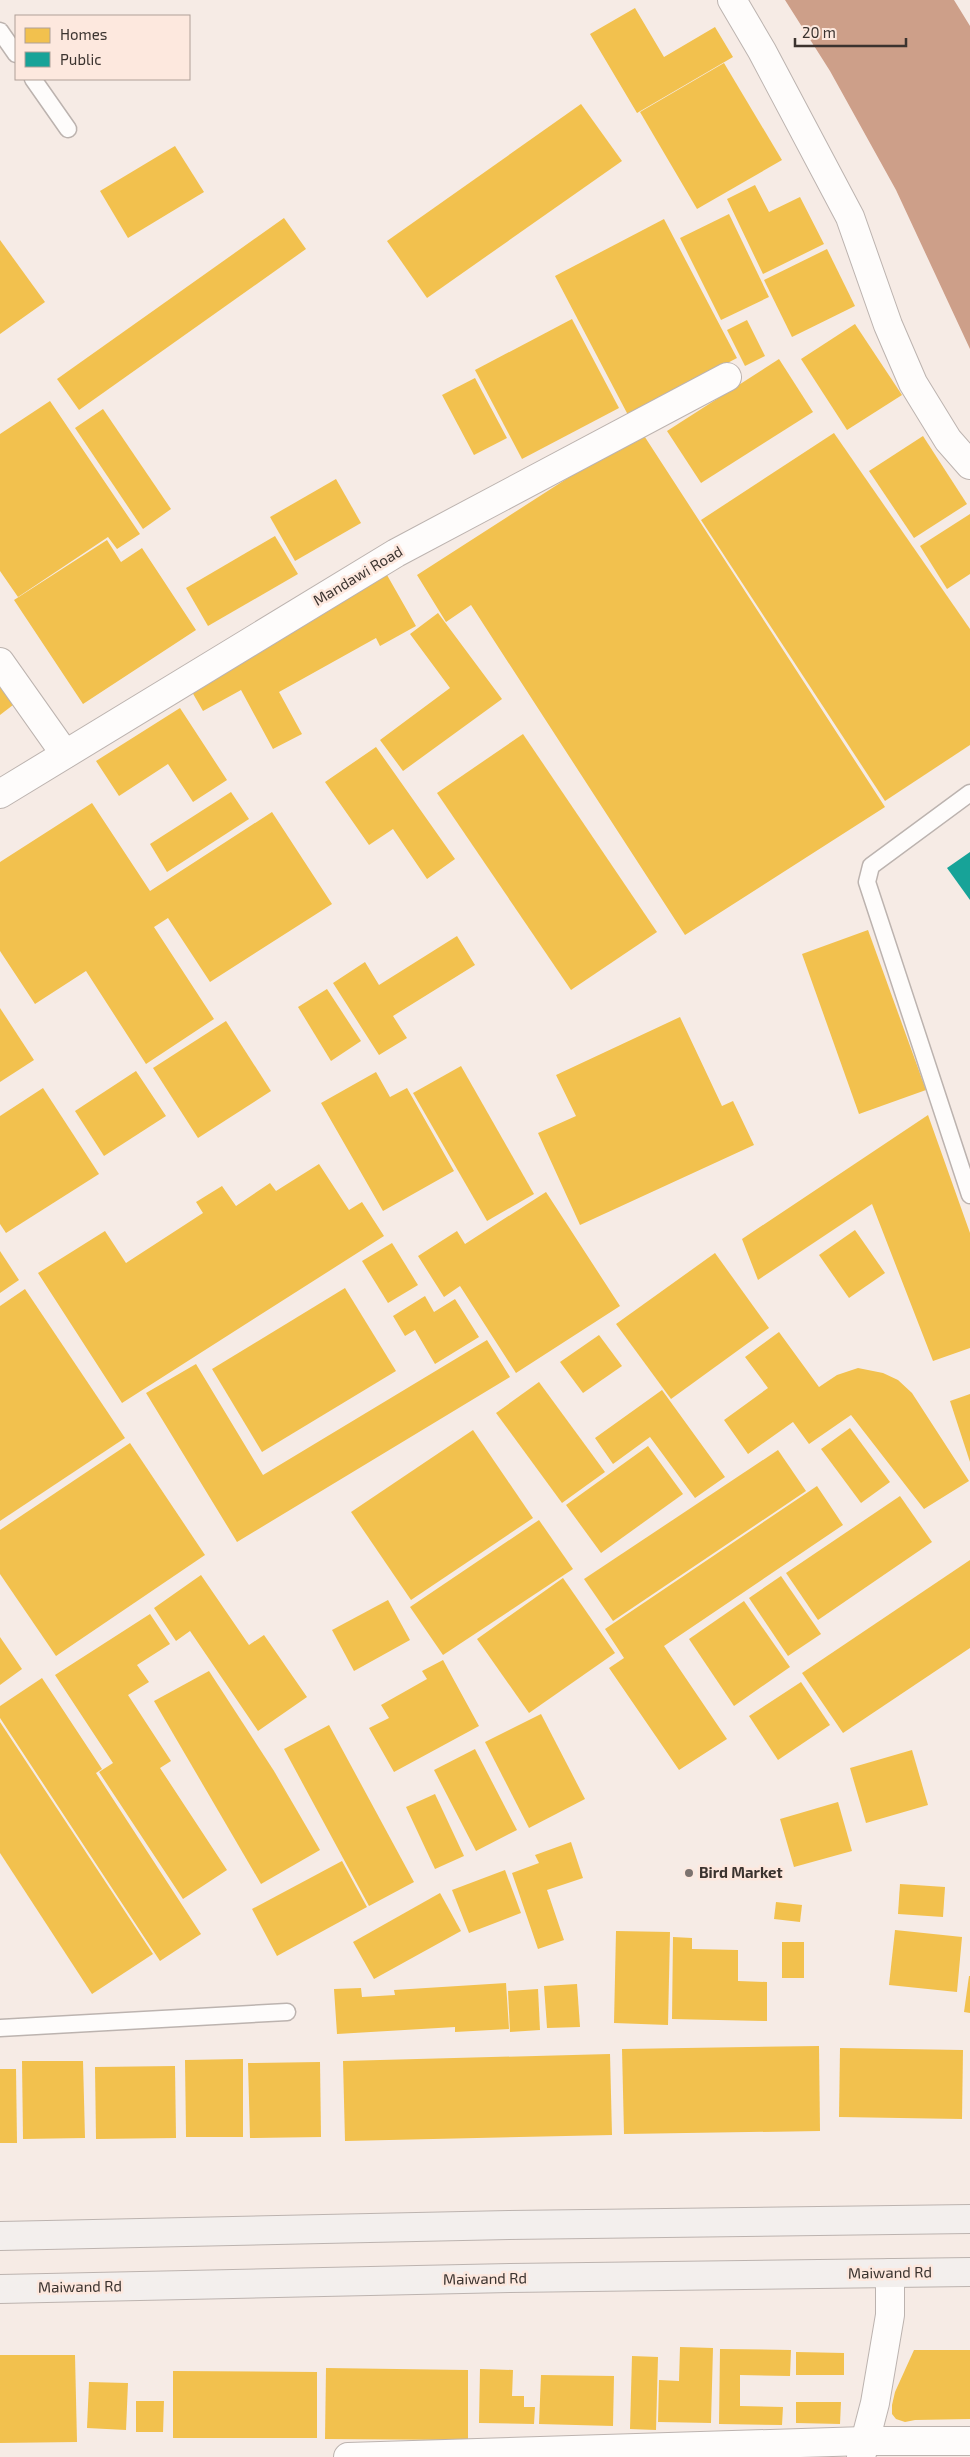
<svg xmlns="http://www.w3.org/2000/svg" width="970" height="2457" viewBox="0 0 970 2457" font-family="'Exo 2',sans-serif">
<rect width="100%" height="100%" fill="#f6ebe5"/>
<polygon fill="#cd9f89" points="785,0 954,0 970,26 970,349 896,190 830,71"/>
<g fill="#f2c14e">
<polygon points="635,8 664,57 715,27 733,57 637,113 590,34"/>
<polygon points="724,63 782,160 697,209 640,112"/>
<polygon points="581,104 622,161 427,298 387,241"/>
<polygon points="175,146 204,192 128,238 100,191"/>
<polygon points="755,185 769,212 800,197 824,244 763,274 727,199"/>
<polygon points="729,214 769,297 721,320 680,238"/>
<polygon points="284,218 306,249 79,410 57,379"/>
<polygon points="664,219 737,358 628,415 555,276"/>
<polygon points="0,240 45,302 0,334"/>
<polygon points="827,249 855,306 792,337 764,280"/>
<polygon points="572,319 619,408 522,459 475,370"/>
<polygon points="747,320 765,356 745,366 727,330"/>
<polygon points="855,324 902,395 847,430 801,359"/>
<polygon points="779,359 813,412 701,483 667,431"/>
<polygon points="475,378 507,438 474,455 442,395"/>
<polygon points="50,401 140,534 117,549 108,537 18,597 0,571 0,434"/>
<polygon points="103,409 171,509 143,529 75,428"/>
<polygon points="641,431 885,807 685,935 471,605 446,622 417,575"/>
<polygon points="834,433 970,629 970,745 885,801 701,520"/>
<polygon points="923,436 967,504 914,538 869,471"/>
<polygon points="336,479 361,523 295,561 270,517"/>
<polygon points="970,514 970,574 947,589 920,546"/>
<polygon points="275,536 298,574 208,626 186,588"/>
<polygon points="107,540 121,562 142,548 196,630 83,704 14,600"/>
<polygon points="387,575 416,626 380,646 376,638 279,692 302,734 273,749 241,690 203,711 188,685"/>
<polygon points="438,613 502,699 403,771 380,740 450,688 410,634"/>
<polygon points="0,686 13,705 0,715"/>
<polygon points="180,708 227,780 193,802 168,764 119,796 96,761"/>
<polygon points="523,734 657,932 571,990 437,793"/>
<polygon points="376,747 455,859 427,879 393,829 369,845 325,782"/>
<polygon points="231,792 249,819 167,872 150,844"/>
<polygon points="92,803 150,891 272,812 332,904 210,982 168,918 154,927 214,1019 146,1064 86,971 35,1004 0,951 0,862"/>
<polygon points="868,930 926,1090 859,1114 802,954"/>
<polygon points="457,936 475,965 393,1016 407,1038 379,1055 333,983 365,962 379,985"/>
<polygon points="327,989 361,1041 331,1061 298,1007"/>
<polygon points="0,1008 34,1060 0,1082"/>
<polygon points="680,1017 722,1106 733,1101 754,1145 580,1225 538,1133 576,1116 556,1075"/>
<polygon points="226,1021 271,1091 198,1138 153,1068"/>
<polygon points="461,1066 534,1194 487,1221 413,1093"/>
<polygon points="136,1071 166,1116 104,1156 75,1111"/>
<polygon points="376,1072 390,1097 407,1088 454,1171 383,1211 321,1103"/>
<polygon points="43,1088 99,1174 6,1233 0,1224 0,1116"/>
<polygon points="928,1115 970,1233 970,1348 933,1361 872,1204 758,1280 742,1239"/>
<polygon points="319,1164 349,1210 362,1202 384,1236 122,1403 38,1273 105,1231 126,1263 203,1213 196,1202 222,1186 236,1206 270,1183 276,1191"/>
<polygon points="546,1192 620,1306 516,1373 460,1286 444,1297 418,1256 457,1231 465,1244"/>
<polygon points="855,1230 885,1273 849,1298 819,1255"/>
<polygon points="392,1243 418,1285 388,1303 362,1261"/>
<polygon points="0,1251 19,1280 0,1293"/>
<polygon points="715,1253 769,1328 671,1399 616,1324"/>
<polygon points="345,1288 396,1371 262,1452 212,1369"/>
<polygon points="25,1289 125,1438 0,1521 0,1306"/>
<polygon points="425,1296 434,1312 455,1299 479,1337 435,1364 415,1330 405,1336 393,1316"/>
<polygon points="779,1332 819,1387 837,1375 858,1368 883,1373 898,1380 912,1393 969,1481 924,1509 851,1415 809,1444 793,1422 748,1454 724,1420 768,1388 745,1357"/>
<polygon points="599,1335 622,1366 583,1393 560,1362"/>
<polygon points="487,1340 510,1377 237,1542 146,1393 196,1364 263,1475"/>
<polygon points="539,1382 605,1472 562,1503 496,1413"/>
<polygon points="662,1390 725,1477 695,1498 650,1437 613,1464 595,1438"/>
<polygon points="970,1394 970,1462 950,1401"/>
<polygon points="850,1428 890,1482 861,1503 821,1449"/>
<polygon points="473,1430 533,1518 411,1600 351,1512"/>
<polygon points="130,1443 205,1555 56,1656 0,1574 0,1530"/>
<polygon points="648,1446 683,1494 601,1553 566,1505"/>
<polygon points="778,1450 806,1491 613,1621 584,1579"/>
<polygon points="817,1486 843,1525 664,1646 727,1739 679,1770 609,1668 624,1658 605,1629"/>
<polygon points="900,1496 932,1542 818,1620 786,1573"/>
<polygon points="539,1520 573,1569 443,1655 410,1607"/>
<polygon points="970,1560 970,1648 843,1733 802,1673"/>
<polygon points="201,1575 249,1645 264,1635 307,1697 258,1731 190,1631 176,1641 154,1608"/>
<polygon points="781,1576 821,1634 788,1656 749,1598"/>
<polygon points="563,1578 615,1653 529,1713 477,1639"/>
<polygon points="388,1600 410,1640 354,1671 332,1630"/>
<polygon points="744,1601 790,1667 734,1706 689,1639"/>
<polygon points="150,1614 170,1644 137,1665 149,1682 128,1695 171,1761 160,1768 227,1870 183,1899 99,1772 113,1763 55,1675"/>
<polygon points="0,1637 22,1669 0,1685"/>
<polygon points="443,1660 479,1726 394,1772 369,1728 389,1718 381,1705 427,1679 422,1671"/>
<polygon points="209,1671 274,1771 320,1850 261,1884 154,1701"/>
<polygon points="42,1678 102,1769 96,1773 201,1934 160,1961 0,1718 0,1706"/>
<polygon points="801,1682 830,1725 778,1760 749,1716"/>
<polygon points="541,1714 585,1799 529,1828 485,1742"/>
<polygon points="0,1722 153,1954 92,1994 0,1853"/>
<polygon points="329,1725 414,1882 369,1906 284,1749"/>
<polygon points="475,1749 517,1830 476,1851 434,1770"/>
<polygon points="912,1750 928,1805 866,1823 850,1768"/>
<polygon points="435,1794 464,1856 435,1869 406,1807"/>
<polygon points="838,1802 852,1851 794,1867 780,1819"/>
<polygon points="571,1842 583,1878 547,1890 564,1940 538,1949 512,1873 539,1863 535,1855"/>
<polygon points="342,1861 367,1907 277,1956 252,1909"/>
<polygon points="505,1870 521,1913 469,1933 452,1890"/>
<polygon points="900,1884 945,1887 943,1917 898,1914"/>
<polygon points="440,1893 461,1931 374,1979 353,1942"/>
<polygon points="776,1902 802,1905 800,1922 774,1919"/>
<polygon points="895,1930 962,1937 957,1992 889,1985"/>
<polygon points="616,1931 670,1932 668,2025 614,2023"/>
<polygon points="673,1937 692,1938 692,1949 738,1950 738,1981 767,1982 767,2021 672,2019"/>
<rect x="782" y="1942" width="22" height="36"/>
<polygon points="969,1976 970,1976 970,2013 964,2012"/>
<polygon points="506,1983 509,2029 455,2032 455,2027 337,2034 334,1989 361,1988 362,1997 395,1995 394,1990"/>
<polygon points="577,1984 580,2027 547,2028 544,1986"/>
<polygon points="538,1989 540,2030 510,2032 508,1991"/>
<polygon points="819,2046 820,2131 624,2134 622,2049"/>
<polygon points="840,2048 963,2050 962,2119 839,2117"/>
<polygon points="610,2054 612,2135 345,2141 343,2061"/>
<polygon points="243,2059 243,2137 186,2137 185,2060"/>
<polygon points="22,2061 83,2061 85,2138 23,2139"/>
<polygon points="320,2062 321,2137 250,2138 248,2063"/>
<polygon points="175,2066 176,2138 96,2139 95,2067"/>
<polygon points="0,2069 16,2069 17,2143 0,2143"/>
<polygon points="680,2347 713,2348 711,2423 658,2422 659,2380 679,2381"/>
<polygon points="720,2349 791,2350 790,2376 740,2375 740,2406 783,2407 782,2425 719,2424"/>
<polygon points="914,2350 970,2350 970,2419 915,2420 905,2422 896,2419 892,2414 892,2405 895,2392"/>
<polygon points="796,2352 844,2353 844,2375 796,2375"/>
<polygon points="0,2355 75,2355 77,2442 0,2443"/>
<polygon points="632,2356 658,2357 656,2430 630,2429"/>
<polygon points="326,2368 468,2370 468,2440 325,2439"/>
<polygon points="480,2369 513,2370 512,2396 524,2396 524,2407 535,2407 534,2424 479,2423"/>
<polygon points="173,2371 317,2372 317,2438 173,2438"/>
<polygon points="541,2375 614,2376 613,2426 539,2424"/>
<polygon points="89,2382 128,2383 126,2430 87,2428"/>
<polygon points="136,2401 164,2401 163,2432 136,2432"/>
<polygon points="796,2402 841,2402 840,2424 796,2423"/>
</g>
<polygon fill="#17a398" points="970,852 970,900 947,868"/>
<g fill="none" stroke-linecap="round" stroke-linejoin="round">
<g stroke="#bcb3af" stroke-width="19">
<g id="lane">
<polyline points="0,31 16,54"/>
<polyline points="33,79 68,129"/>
<polyline points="970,793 871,866 867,882 970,1195"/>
<polyline points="0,2028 287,2012"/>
</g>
</g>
<g stroke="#bcb3af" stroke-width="30">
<g id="street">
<polyline points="732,0 762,51 850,217 888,325 913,383 948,440 970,465"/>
<polyline points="0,662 65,754"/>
<polyline points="0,794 396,553 727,377"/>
<polyline points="348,2457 865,2441 970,2441"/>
<polyline points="861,2457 875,2403 890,2315 890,2273"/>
</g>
</g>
<g stroke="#bcb3af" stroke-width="30">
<g id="secondary">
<polyline points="0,2236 509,2225 970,2219"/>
<polyline points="0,2289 510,2278 970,2272"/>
</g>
</g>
<use href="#lane" stroke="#fefcfb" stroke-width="16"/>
<use href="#street" stroke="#fefcfb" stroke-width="28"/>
<use href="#secondary" stroke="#f3efed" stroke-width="28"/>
</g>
<circle fill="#7c736f" stroke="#fde8de" stroke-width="2" cx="689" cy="1873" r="5"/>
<g text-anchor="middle" stroke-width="5" stroke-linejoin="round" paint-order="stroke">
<g font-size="15" fill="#3b332f" stroke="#fde8de">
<text transform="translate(358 576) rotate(-31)" y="5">Mandawi Road</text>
<text transform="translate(890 2273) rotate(-1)" y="5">Maiwand Rd</text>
<text transform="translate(485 2279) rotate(-1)" y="5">Maiwand Rd</text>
<text transform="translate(80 2287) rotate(-1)" y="5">Maiwand Rd</text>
</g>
<g font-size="15" font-weight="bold" fill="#3b332f" stroke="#fde8de" text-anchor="start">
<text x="699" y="1878">Bird Market</text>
</g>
</g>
<rect x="15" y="15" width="175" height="65" fill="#fde8de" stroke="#afa098"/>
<rect x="25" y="28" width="25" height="15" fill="#f2c14e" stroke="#afa098"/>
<text x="60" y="40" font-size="15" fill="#3b332f">Homes</text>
<rect x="25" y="52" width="25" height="15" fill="#17a398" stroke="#afa098"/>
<text x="60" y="65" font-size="15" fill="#3b332f">Public</text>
<path d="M795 38v8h111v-8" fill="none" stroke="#3b332f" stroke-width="2.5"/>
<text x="802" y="38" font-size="15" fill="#3b332f" stroke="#fde8de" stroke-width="4" paint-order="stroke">20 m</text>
</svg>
